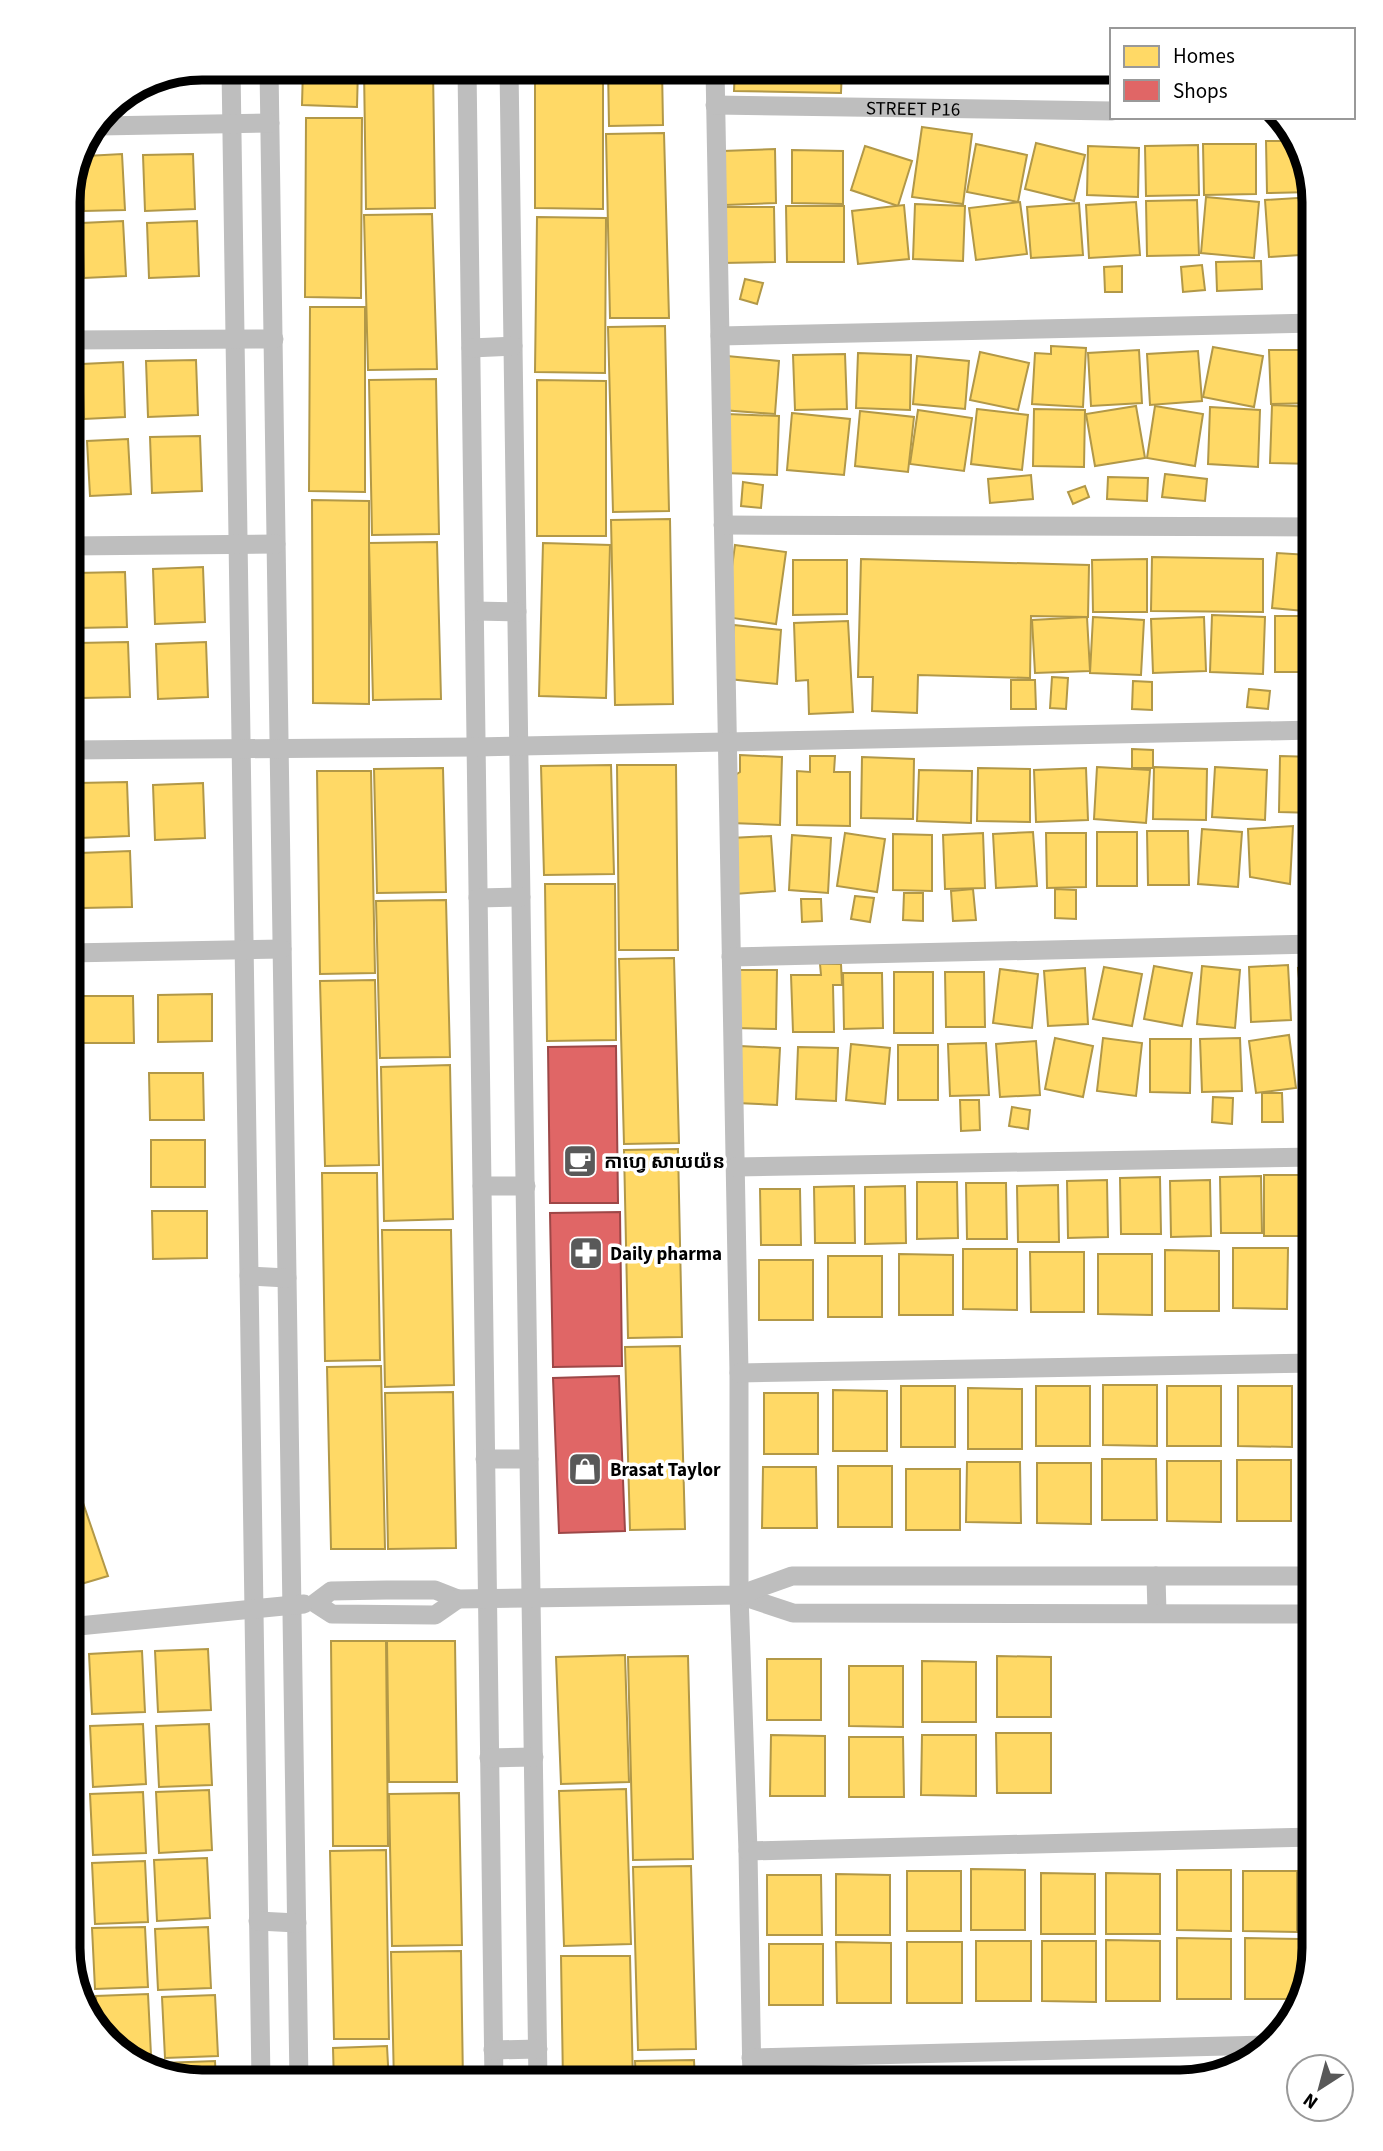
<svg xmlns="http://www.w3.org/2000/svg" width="1383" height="2151" viewBox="0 0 1383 2151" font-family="'Source Sans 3','Noto Sans Khmer',sans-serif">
<rect width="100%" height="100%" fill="#fff"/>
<g fill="#ffd966" stroke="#b29847" stroke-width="2">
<polygon points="303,68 358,68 357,107 302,105"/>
<polygon points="364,68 433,68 435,208 366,209"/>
<polygon points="535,68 603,68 603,209 535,208"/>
<polygon points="608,68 662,68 663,125 609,126"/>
<polygon points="735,68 842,68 841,93 734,91"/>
<polygon points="306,118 362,118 361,298 305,297"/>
<polygon points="922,127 972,134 963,204 912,197"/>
<polygon points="664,133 669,318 610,318 606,134"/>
<polygon points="1266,141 1299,141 1312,192 1267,193"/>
<polygon points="1036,143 1085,155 1074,201 1025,189"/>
<polygon points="976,144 1027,155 1018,202 967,192"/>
<polygon points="1203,144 1256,144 1256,194 1204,195"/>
<polygon points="1198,145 1199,195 1146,196 1145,146"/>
<polygon points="865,146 912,161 898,206 851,190"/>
<polygon points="1088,146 1139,148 1138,197 1087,195"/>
<polygon points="775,149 776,203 725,205 723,151"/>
<polygon points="792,150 843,151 843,204 792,203"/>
<polygon points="122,154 125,210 84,211 82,165 86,156"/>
<polygon points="193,154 195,209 145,211 143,155"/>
<polygon points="1206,197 1259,202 1254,258 1201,253"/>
<polygon points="1313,197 1315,254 1269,257 1265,200"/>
<polygon points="1197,200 1199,255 1147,256 1146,201"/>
<polygon points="1020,202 1027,254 976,260 969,208"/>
<polygon points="1136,202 1140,255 1089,258 1086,205"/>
<polygon points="1079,203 1083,255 1031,258 1027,207"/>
<polygon points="915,204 965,206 963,261 913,259"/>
<polygon points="904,205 909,259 858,264 852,211"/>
<polygon points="786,206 844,206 844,262 787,262"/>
<polygon points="722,207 774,207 775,262 722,263"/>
<polygon points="432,214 437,369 368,370 364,215"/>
<polygon points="537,217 606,218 605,373 535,372"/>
<polygon points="123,221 126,276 84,278 82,223"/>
<polygon points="197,221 199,276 149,278 147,223"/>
<polygon points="72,224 75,279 69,279 69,225"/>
<polygon points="1261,261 1262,289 1217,291 1216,262"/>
<polygon points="1202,265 1205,290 1183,292 1181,267"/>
<polygon points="1122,266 1122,292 1105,292 1104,267"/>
<polygon points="745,279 763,283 757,304 740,299"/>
<polygon points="310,307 365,307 365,492 309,491"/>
<polygon points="665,326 669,511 613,512 608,327"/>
<polygon points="1051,346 1086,348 1083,407 1032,404 1035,353 1051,354"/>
<polygon points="1213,347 1263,356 1254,407 1203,397"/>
<polygon points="1139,350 1142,403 1091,406 1088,353"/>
<polygon points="1269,350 1315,350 1315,403 1271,404"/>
<polygon points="1198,351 1202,401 1150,405 1147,354"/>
<polygon points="980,352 1029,363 1018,410 970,400"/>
<polygon points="858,353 911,355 910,410 856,408"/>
<polygon points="845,354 847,409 795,410 793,355"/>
<polygon points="727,356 779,361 775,414 722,410"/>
<polygon points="917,356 969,361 965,409 913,404"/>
<polygon points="196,360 198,415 148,417 146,361"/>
<polygon points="68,362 73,362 76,417 68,417"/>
<polygon points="123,362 125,417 84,419 82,364"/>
<polygon points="436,379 439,534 372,535 369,380"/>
<polygon points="537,380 606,381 606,536 537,536"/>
<polygon points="1272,405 1315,407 1315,464 1270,463"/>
<polygon points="1136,406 1145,458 1095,466 1086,414"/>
<polygon points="1155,406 1203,414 1195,466 1147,458"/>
<polygon points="1210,407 1260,410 1258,467 1208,464"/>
<polygon points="977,409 1028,415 1022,470 971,464"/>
<polygon points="1034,409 1085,410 1084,467 1033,466"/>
<polygon points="918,410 972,418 964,471 910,464"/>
<polygon points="860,411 914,417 908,472 855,466"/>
<polygon points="792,413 850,419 844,475 787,470"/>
<polygon points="727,414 779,416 777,475 725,473"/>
<polygon points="200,436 202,491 152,493 150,437"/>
<polygon points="128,439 131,494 90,496 87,441"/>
<polygon points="68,441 75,441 77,495 68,496"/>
<polygon points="1165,474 1207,479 1205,501 1162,497"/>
<polygon points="1031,475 1033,499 990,503 988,479"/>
<polygon points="1108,477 1148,478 1147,501 1107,499"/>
<polygon points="743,482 763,485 761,508 741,506"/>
<polygon points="1085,486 1089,497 1073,504 1068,492"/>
<polygon points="312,500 369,501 369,704 313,703"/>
<polygon points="670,519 673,704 615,705 611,520"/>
<polygon points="1310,540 1315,541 1315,612 1272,608 1277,553 1309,555"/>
<polygon points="437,542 441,699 373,700 369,543"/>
<polygon points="543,543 610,545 606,698 539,696"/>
<polygon points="735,545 786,552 776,624 725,617"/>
<polygon points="1152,557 1263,559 1263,612 1151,611"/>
<polygon points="861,559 1089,565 1088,617 1031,616 1030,678 918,675 917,713 872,711 873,677 858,677"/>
<polygon points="1147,559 1147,612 1093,612 1092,560"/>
<polygon points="793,560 847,560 847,614 793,615"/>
<polygon points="203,567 205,622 155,624 153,569"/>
<polygon points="125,572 127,627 77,628 75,573"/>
<polygon points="1212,615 1265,617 1263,674 1210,672"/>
<rect x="1275" y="616" width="40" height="56"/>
<polygon points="1087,617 1090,671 1035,673 1032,620"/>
<polygon points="1093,617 1144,620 1141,675 1090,673"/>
<polygon points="1204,617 1206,671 1153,673 1151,619"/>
<polygon points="848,621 853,712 809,714 808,680 796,681 794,623"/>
<polygon points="734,625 781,630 777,684 729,679"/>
<polygon points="128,642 130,697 81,698 78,643"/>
<polygon points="206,642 208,697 158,699 156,644"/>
<polygon points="1052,677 1068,678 1066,709 1050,708"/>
<polygon points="1011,680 1035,680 1036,709 1011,709"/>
<polygon points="1133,681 1152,682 1152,710 1132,709"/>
<polygon points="1249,689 1270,691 1268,709 1247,707"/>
<polygon points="1132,749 1153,750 1153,768 1132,768"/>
<polygon points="740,755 782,757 780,825 731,823 732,777 740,772"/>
<polygon points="810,756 835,756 834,772 850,772 850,826 797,825 797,771 810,772"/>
<polygon points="1280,756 1315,757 1315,813 1279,812"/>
<polygon points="862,757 914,759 913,819 861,818"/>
<polygon points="611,765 614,874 544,875 541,766"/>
<polygon points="617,765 676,765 678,950 619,950"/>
<polygon points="1097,767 1150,770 1146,823 1094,819"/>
<polygon points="1154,767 1207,769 1206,820 1153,819"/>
<polygon points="1215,767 1267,770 1265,820 1212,817"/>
<polygon points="443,768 446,892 377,893 374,769"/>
<polygon points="978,768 1030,769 1030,822 977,821"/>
<polygon points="1086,768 1088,820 1036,822 1034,770"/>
<polygon points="919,770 972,771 971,823 917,821"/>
<polygon points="317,771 371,771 375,973 320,974"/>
<polygon points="127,782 129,836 79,838 78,783"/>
<polygon points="203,783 205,838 155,840 153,785"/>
<polygon points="1293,826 1290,884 1250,877 1248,829"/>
<polygon points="1304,827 1315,828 1315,881 1302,881"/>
<polygon points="1202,829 1242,832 1238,887 1198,884"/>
<polygon points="1147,831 1188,831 1189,885 1148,885"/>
<polygon points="1033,832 1037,886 996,888 993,834"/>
<rect x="1097" y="832" width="40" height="54"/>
<polygon points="845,833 885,839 877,892 837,886"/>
<polygon points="983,833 985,888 945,889 943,835"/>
<polygon points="1046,833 1086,833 1086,887 1047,888"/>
<polygon points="893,834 932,835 932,891 893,890"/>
<polygon points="792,835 831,838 828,893 789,890"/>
<polygon points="771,836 775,891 735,894 731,838"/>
<polygon points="130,851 132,907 82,908 80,853"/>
<polygon points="545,884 615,884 616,1040 547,1041"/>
<rect x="1309" y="884" width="6" height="30"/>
<polygon points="973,889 976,920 953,921 951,891"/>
<polygon points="1055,889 1076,890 1076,919 1055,918"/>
<polygon points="904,893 923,893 923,921 903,920"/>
<polygon points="855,896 874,898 870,922 851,919"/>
<polygon points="801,899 821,899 822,921 802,922"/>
<polygon points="446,900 450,1057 380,1058 376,901"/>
<polygon points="674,958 679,1143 624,1144 619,959"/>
<polygon points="820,964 841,964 842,985 833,985 834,1032 793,1032 791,975 821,975"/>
<polygon points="1288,965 1291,1020 1251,1022 1249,967"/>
<polygon points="1154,966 1192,973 1182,1026 1144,1019"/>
<polygon points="1202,966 1240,970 1235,1028 1197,1024"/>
<polygon points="1315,966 1315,1020 1303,1021 1298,968"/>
<polygon points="1104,967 1142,974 1132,1026 1093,1019"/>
<polygon points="1085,968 1088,1024 1048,1026 1044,971"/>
<polygon points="1000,969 1038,974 1032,1028 993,1023"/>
<polygon points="734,970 777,970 776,1029 734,1028"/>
<rect x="894" y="972" width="39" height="61"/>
<polygon points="945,972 984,972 985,1027 946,1027"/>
<polygon points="843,973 882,973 883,1028 844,1029"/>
<polygon points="375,980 379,1165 325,1166 320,981"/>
<polygon points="212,994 212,1041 158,1042 158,995"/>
<polygon points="79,996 133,996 134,1043 80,1043"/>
<polygon points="1289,1035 1296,1088 1256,1093 1249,1041"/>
<polygon points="1304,1036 1315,1037 1315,1091 1304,1090"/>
<polygon points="1055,1038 1093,1046 1083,1097 1045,1089"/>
<polygon points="1103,1038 1142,1043 1136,1096 1097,1091"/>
<polygon points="1240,1038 1242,1091 1202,1092 1200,1039"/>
<polygon points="1150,1039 1191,1039 1190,1093 1150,1092"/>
<polygon points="1036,1041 1040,1095 1000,1097 996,1044"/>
<polygon points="986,1043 989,1095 950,1096 948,1044"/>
<polygon points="851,1044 890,1048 885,1104 846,1100"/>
<rect x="898" y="1045" width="40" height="55"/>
<polygon points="740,1046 780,1048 777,1105 737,1103"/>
<polygon points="798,1047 838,1048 836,1101 796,1099"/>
<polygon points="450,1065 453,1219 384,1221 381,1067"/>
<polygon points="149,1073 203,1073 204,1120 150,1120"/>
<polygon points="1262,1093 1282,1093 1283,1122 1262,1122"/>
<polygon points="1309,1094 1315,1094 1315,1123 1311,1124"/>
<polygon points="1213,1097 1233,1098 1232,1124 1212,1122"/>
<polygon points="960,1100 979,1100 980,1130 961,1131"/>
<polygon points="1012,1107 1030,1110 1028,1129 1009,1126"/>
<rect x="151" y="1140" width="54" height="47"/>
<polygon points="678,1149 682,1337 628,1338 624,1150"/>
<polygon points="322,1173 377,1173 380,1360 325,1361"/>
<rect x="1264" y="1175" width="51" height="61"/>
<polygon points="1261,1176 1262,1233 1221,1233 1220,1177"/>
<polygon points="1160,1177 1161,1234 1121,1234 1120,1178"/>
<polygon points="1107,1180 1108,1237 1068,1238 1067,1181"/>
<polygon points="1210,1180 1211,1236 1171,1237 1170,1181"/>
<polygon points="917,1182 957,1182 958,1238 917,1239"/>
<polygon points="966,1183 1006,1183 1007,1239 967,1239"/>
<polygon points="1058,1185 1059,1242 1018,1242 1017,1186"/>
<polygon points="854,1186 855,1243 815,1243 814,1187"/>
<polygon points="905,1186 906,1243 865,1244 865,1187"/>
<polygon points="760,1189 800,1189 801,1245 761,1245"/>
<polygon points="152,1211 207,1211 207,1258 153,1259"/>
<polygon points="382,1230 451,1230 454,1385 385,1387"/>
<polygon points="1233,1248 1288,1248 1287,1309 1233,1308"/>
<rect x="1299" y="1248" width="16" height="61"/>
<polygon points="963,1249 1017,1249 1017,1310 963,1309"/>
<polygon points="1165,1250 1219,1251 1219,1311 1165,1311"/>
<polygon points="1030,1252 1084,1252 1084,1312 1031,1312"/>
<polygon points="899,1254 953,1255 953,1315 899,1315"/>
<polygon points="1098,1254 1152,1254 1152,1315 1098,1314"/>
<rect x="828" y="1256" width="54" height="61"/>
<rect x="759" y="1260" width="54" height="60"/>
<polygon points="680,1346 685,1529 630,1530 625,1347"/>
<polygon points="381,1366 385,1549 331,1549 327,1367"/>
<polygon points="1103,1385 1157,1385 1157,1446 1103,1445"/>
<rect x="901" y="1386" width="54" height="61"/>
<rect x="1036" y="1386" width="54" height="60"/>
<rect x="1167" y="1386" width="54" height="60"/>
<polygon points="1238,1386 1292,1386 1292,1447 1238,1446"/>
<rect x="1306" y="1386" width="9" height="61"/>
<polygon points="968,1388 1022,1389 1022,1449 968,1449"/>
<polygon points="833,1390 887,1391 887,1451 833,1451"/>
<polygon points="453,1392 456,1548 388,1549 385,1393"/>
<rect x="764" y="1393" width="54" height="61"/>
<rect x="1311" y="1457" width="4" height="61"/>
<polygon points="1102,1459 1156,1459 1157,1520 1102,1520"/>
<rect x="1237" y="1460" width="54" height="61"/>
<polygon points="1167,1461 1221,1461 1221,1522 1167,1521"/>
<polygon points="967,1462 1020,1462 1021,1523 966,1522"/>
<polygon points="1037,1463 1091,1463 1091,1524 1037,1523"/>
<rect x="838" y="1466" width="54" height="61"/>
<polygon points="763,1467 816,1467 817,1528 762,1528"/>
<rect x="906" y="1469" width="54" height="61"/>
<polygon points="80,1494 108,1576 68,1588 68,1497"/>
<polygon points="331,1641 386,1641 388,1846 333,1846"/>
<polygon points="387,1641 455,1641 457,1782 389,1782"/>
<polygon points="208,1649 211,1710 158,1712 155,1651"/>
<polygon points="142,1651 145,1712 92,1714 89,1654"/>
<polygon points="625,1655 629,1782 561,1784 556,1657"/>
<polygon points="688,1656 693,1859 633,1860 628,1657"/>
<polygon points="997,1656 1051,1657 1051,1717 997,1717"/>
<rect x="767" y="1659" width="54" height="61"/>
<polygon points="922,1661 976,1662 976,1722 922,1722"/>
<polygon points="849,1666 903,1666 903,1727 849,1726"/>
<polygon points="143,1724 146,1784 93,1787 90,1726"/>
<polygon points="209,1724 212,1785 159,1787 156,1726"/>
<polygon points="996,1733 1051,1733 1051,1793 997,1793"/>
<polygon points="771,1735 825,1736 825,1796 770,1796"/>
<polygon points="922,1735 976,1735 976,1796 921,1795"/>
<polygon points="849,1737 903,1737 904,1797 849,1797"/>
<polygon points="626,1789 631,1944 564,1946 559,1791"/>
<polygon points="209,1790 212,1850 159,1853 156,1792"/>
<polygon points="143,1792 146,1853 93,1855 90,1794"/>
<polygon points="459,1793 462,1945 392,1946 389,1794"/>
<polygon points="386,1850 389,2039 334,2039 330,1851"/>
<polygon points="207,1858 210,1918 157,1921 154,1860"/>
<polygon points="145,1861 148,1922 95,1924 92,1863"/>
<polygon points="691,1866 696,2049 638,2050 633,1867"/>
<polygon points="971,1869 1025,1870 1025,1930 971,1930"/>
<rect x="1310" y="1869" width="5" height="60"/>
<polygon points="1177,1870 1231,1870 1231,1931 1177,1930"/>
<rect x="907" y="1871" width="54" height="60"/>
<polygon points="1243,1871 1297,1871 1297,1932 1243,1931"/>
<polygon points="1041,1873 1095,1874 1095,1934 1041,1934"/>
<polygon points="1106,1873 1160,1874 1160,1934 1106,1934"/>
<polygon points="836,1874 890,1875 890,1935 836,1935"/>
<polygon points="767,1875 821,1875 822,1935 767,1935"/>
<polygon points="145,1927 148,1987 95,1989 92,1928"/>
<polygon points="208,1927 211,1988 158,1990 155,1929"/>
<polygon points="1177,1938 1231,1939 1231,1999 1177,1999"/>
<polygon points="1245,1938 1299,1939 1299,1999 1245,1999"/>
<polygon points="1106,1940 1160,1941 1160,2001 1106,2001"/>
<rect x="976" y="1941" width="55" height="60"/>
<polygon points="1042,1941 1096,1941 1096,2002 1042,2001"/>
<polygon points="836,1942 891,1943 891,2003 837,2003"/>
<rect x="907" y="1942" width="55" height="61"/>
<rect x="769" y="1944" width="54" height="61"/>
<polygon points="461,1951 463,2083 394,2083 391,1952"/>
<polygon points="561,1956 630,1956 633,2083 563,2083"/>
<polygon points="148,1994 151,2055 125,2056 97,2025 96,1996"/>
<polygon points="215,1995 218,2056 165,2058 162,1997"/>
<polygon points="387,2046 389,2083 334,2083 333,2048"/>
<polygon points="694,2060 695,2083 636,2083 635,2061"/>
<polygon points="215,2061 216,2082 194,2082 163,2072 162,2063"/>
<polygon points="1111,2067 1165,2068 1165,2083 1111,2083"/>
<rect x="974" y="2069" width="55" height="14"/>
<rect x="1044" y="2069" width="54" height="14"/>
<polygon points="1177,2071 1228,2072 1177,2083"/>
<polygon points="908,2072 962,2073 962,2083 908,2083"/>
<rect x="839" y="2073" width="54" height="10"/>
<rect x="771" y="2076" width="54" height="7"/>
</g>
<g fill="#e06666" stroke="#9d4747" stroke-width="2">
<polygon points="616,1046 618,1203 550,1203 548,1047"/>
<polygon points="620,1212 622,1366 553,1367 550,1213"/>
<polygon points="619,1376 625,1531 559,1533 553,1378"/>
</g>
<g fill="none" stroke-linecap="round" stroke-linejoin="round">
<g stroke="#bebebe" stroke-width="19">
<polyline points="231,68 261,2082"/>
<polyline points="269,68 299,2083"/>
<polyline points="467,68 494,2083"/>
<polyline points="509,68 538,2083"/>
<polyline points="715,68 739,1373 739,1595 748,1851 752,2083"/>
<polyline points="467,72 509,70"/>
<path id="s1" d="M715,105l397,6"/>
<polyline points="99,126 270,123"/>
<polyline points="720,336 1315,323"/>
<polyline points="68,340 274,339"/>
<polyline points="471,348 513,346"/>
<polyline points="723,525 1315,527"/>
<polyline points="68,546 276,544"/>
<polyline points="475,611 517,612"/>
<polyline points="68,750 476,747 1315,730"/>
<polyline points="478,898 521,897"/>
<polyline points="68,953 282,949"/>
<polyline points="731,957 1315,944"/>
<polyline points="735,1167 1315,1157"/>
<polyline points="482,1186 526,1186"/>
<polyline points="249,1276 287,1278"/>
<polyline points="739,1373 1315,1363"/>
<polyline points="485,1459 529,1459"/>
<polyline points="1156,1576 1157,1613"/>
<polygon points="386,1590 435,1590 458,1599 435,1615 332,1614 315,1603 331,1591"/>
<polyline points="739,1595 793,1613 1315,1614"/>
<polyline points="458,1599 739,1595 792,1576 1315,1576"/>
<polyline points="68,1627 304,1604"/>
<polyline points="489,1758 534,1757"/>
<polyline points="748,1851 1315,1837"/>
<polyline points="258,1921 297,1923"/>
<polyline points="493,2050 538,2049"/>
<polyline points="751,2058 1267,2045"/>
</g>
</g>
<defs>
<g id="cafe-square" transform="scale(1.75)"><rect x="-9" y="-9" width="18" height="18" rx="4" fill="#595959" stroke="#fff"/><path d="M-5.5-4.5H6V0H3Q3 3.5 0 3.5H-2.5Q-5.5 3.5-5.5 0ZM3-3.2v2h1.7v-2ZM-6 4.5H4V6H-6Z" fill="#fff"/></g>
<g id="pharmacy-square" transform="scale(1.75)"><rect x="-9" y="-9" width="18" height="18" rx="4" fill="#595959" stroke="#fff"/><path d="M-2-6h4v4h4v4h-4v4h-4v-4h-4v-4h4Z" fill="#fff"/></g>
<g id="shop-square" transform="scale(1.75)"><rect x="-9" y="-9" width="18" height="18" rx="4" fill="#595959" stroke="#fff"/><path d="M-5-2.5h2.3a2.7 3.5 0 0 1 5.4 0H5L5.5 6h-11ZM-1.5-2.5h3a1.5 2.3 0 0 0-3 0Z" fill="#fff"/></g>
</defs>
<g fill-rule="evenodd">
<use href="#cafe-square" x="580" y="1161"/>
<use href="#pharmacy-square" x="586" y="1253"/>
<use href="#shop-square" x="585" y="1469"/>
</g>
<g text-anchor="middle" stroke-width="7" stroke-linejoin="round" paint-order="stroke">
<g font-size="19" fill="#000" stroke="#fff">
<text dy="7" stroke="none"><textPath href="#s1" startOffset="198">STREET P16</textPath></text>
</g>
<g font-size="19" font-weight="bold" fill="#000" stroke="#fff" text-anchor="start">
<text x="604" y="1168">កាហ្វេ សាយយ៉ន</text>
<text x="610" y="1260">Daily pharma</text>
<text x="610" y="1476">Brasat Taylor</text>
</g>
</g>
<path d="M0 0H1383V2151H0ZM202 80H1180A122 122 0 0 1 1302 202V1948A122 122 0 0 1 1180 2070H202A122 122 0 0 1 80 1948V202A122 122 0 0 1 202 80Z" fill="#fff" fill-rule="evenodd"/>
<path fill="none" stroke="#000" stroke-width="9" d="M202 80H1180A122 122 0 0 1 1302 202V1948A122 122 0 0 1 1180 2070H202A122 122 0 0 1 80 1948V202A122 122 0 0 1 202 80Z"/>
<rect x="1110" y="28" width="245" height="91" fill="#ffffff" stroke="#999999" stroke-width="2"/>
<rect x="1124" y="46" width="35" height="21" fill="#ffd966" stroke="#999999" stroke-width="2"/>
<text x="1173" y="63" font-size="21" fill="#000000">Homes</text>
<rect x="1124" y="80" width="35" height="21" fill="#e06666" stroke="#999999" stroke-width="2"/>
<text x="1173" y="98" font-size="21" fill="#000000">Shops</text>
<g transform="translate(1320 2088) rotate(216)"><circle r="33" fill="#ffffff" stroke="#999999" stroke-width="2"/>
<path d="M0-5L12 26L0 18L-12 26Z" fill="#595959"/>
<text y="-10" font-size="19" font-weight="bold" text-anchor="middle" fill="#000000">N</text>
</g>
</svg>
